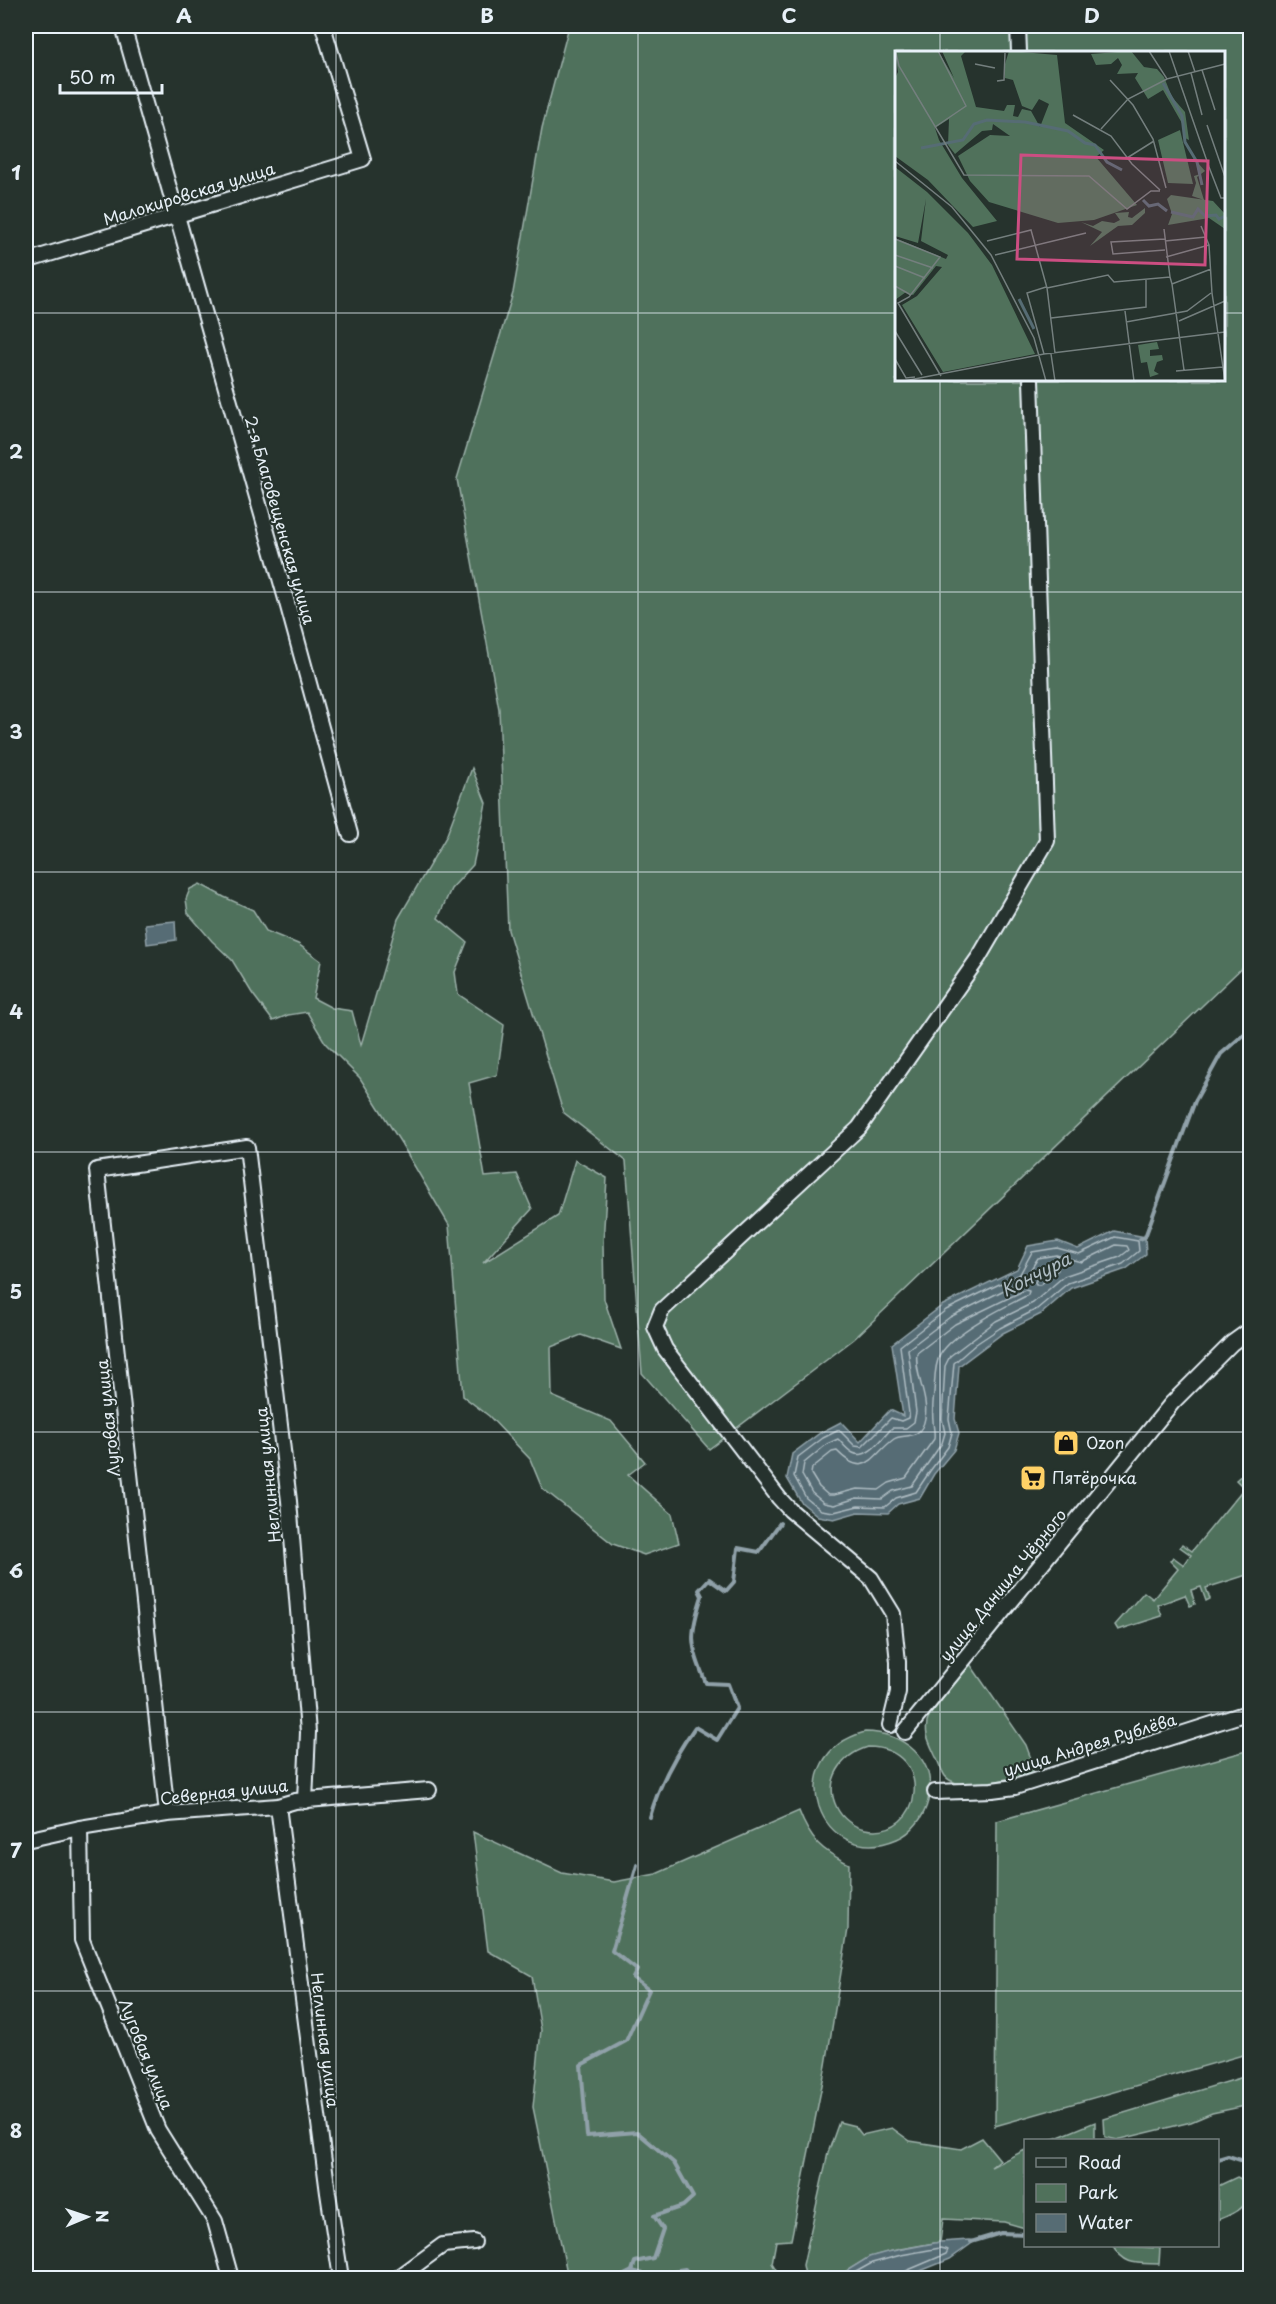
<svg xmlns="http://www.w3.org/2000/svg" width="1276" height="2304" viewBox="0 0 1276 2304" font-family="'Playpen Sans',sans-serif">
<rect width="100%" height="100%" fill="#26332d"/>
<filter id="ink" filterUnits="userSpaceOnUse"><feTurbulence type="fractalNoise" baseFrequency=".0167" numOctaves="2"/><feDisplacementMap in="SourceGraphic" scale="12" xChannelSelector="R" yChannelSelector="G"/><feConvolveMatrix kernelMatrix="1 2 1 2 8 2 1 2 1" color-interpolation-filters="sRGB"/></filter>
<g filter="url(#ink)">
<g fill="#50715b" stroke="#9cb1aa" stroke-width="1.5" fill-rule="evenodd">
<path d="M569,26h681v934l-396,379 -145,110 -67,-76 -16,-212 -63,-49 -55,-182 -9,-221 -42,-230 56,-186 29,-165zM896,52h328v328h-328z"/>
<polygon points="472,768 486,803 473,865 451,889 438,918 467,942 455,972 458,994 504,1025 497,1075 469,1083 485,1177 517,1174 532,1209 483,1263 558,1216 575,1160 607,1178 603,1243 604,1299 621,1349 581,1335 551,1347 552,1396 611,1421 645,1462 628,1475 672,1514 679,1543 644,1555 613,1544 542,1488 530,1459 489,1416 463,1396 449,1225 401,1143 360,1078 326,1044 307,1012 288,1015 273,1021 252,993 232,960 212,941 188,913 186,899 190,889 200,884 224,897 253,910 266,931 298,944 321,961 313,998 332,1008 352,1011 361,1045 398,919 446,837"/>
<polygon points="1244,1473 1250,1474 1250,1490 1248,1492 1250,1496 1250,1574 1206,1588 1210,1599 1206,1601 1201,1587 1191,1590 1195,1604 1190,1606 1185,1595 1158,1605 1162,1616 1118,1630 1115,1625 1144,1592 1153,1599 1178,1569 1170,1561 1173,1557 1184,1565 1191,1555 1180,1547 1182,1544 1192,1551 1244,1488 1236,1480"/>
<path d="M970,1664l56,81 8,22 -4,7c-21,4 -71,20 -85,2 -4,-6 -7,-15 -10,-21 -7,-15 -12,-24 -6,-39z"/>
<path d="M865,1732c38,0 73,27 63,69 -4,16 -16,32 -31,38 -77,33 -120,-83 -32,-107zM868,1747c68,1 56,93 -3,82 -12,-2 -23,-11 -28,-21 -14,-28 5,-53 31,-61z"/>
<polygon points="1250,1750 1250,2053 995,2126 997,1821"/>
<path d="M799,1811c11,29 23,40 50,53l-1,65 -22,136 -35,175 -15,1 -4,22 9,15h-213l-35,-171 8,-77 -9,-54 -44,-25 -15,-119 89,41 52,9 42,-8z"/>
<polygon points="1250,2075 1250,2105 1212,2113 1191,2122 1117,2140 1105,2137 1104,2119"/>
<polygon points="839,2122 855,2126 862,2135 892,2128 910,2141 961,2149 982,2138 1000,2160 991,2167 1025,2150 1025,2228 1004,2222 943,2219 940,2242 900,2249 870,2257 845,2272 824,2278 805,2275 803,2265 828,2153"/>
<polygon points="1095,2122 1095,2140 1050,2140 1056,2138"/>
<path d="M1237,2177l12,6c2,24 -11,29 -31,37v-34z"/>
<path d="M1113,2246l47,2 -1,16c-22,-1 -34,2 -46,-18z"/>
</g>
<g fill="#566c74" stroke="#90a1a9" stroke-width="1.5">
<polygon points="175,921 176,940 147,944 145,924"/>
<polygon points="1114,1231 1145,1237 1146,1254 1126,1269 1071,1288 1041,1314 1003,1333 959,1366 955,1419 959,1433 954,1450 934,1474 920,1498 898,1504 888,1513 858,1512 834,1519 818,1516 801,1502 787,1478 792,1454 820,1433 841,1422 860,1442 890,1410 903,1416 892,1344 943,1305 1017,1269 1028,1246 1058,1241 1078,1249"/>
<polygon points="969,2240 975,2241 950,2259 903,2278 824,2278 845,2272 869,2257 887,2252 940,2242"/>
</g>
<g fill="none" stroke-linecap="round" stroke-linejoin="round">
<g stroke="#aebcc3" stroke-width="1.5">
<polygon points="1115,1237 1138,1241 1139,1251 1123,1264 1068,1283 1037,1309 1000,1328 976,1344 954,1363 949,1419 952,1433 948,1447 930,1471 916,1492 896,1498 885,1507 858,1506 834,1512 821,1510 806,1498 794,1476 798,1457 823,1438 839,1430 855,1446 862,1447 891,1418 901,1421 908,1418 909,1413 900,1346 946,1310 1020,1274 1032,1252 1057,1248 1079,1254"/>
<path d="M1116,1245l11,1 2,4 -9,7 -56,19 -31,27 -37,18 -46,35 -5,10 -3,53 3,14 -3,10 -30,43 -19,5 -11,8 -25,-1 -23,7 -10,-2 -12,-10 -10,-18 2,-12 23,-19 11,-5c5,5 9,11 15,14 15,8 30,-16 39,-25h14l8,-6 2,-10 -8,-63 42,-32 74,-37 14,-22 18,-3 25,7z"/>
<polygon points="1055,1265 1058,1266 1058,1270 1040,1285 1036,1285 1035,1282 1043,1267"/>
<path d="M1025,1290l4,1 -1,4c-24,12 -75,37 -88,60 -6,10 -5,26 -6,37 -1,9 -2,19 -1,28 0,7 2,12 1,19l-28,39 -17,5 -10,7 -22,-1 -23,6h-6l-9,-8 -8,-13 1,-6 20,-16 5,-1c29,30 35,4 57,-12 9,-6 27,3 31,-21 4,-21 -11,-44 -8,-65l38,-29z"/>
<polyline points="845,2278 872,2263 901,2255 940,2248 948,2250 946,2254 906,2271 902,2278"/>
</g>
<g stroke="#90a1a9" stroke-width="4">
<polyline points="1140,1239 1145,1237 1195,1101 1221,1054 1250,1029"/>
<path d="M650,1817c9,-33 25,-62 45,-90l22,13 20,-32 -9,-24 -22,-1c-16,-39 -17,-47 -4,-87l-3,-6 10,-11 17,12 8,-9 4,-34 21,4 21,-29"/>
<polyline points="1218,2159 1228,2156 1250,2163"/>
<polyline points="971,2242 1001,2233 1026,2234"/>
<polyline points="632,2271 648,2275 685,2269 692,2278"/>
<polyline points="618,2278 632,2271 635,2262 653,2258 663,2229 654,2216 683,2206 693,2197 674,2163 637,2132 587,2136 581,2065 626,2041 649,1990 633,1978 637,1970 612,1951 637,1865"/>
<polyline points="730,2278 733,2276 743,2278"/>
</g>
<g stroke="#e8f1f8" stroke-width="18">
<g id="minor">
<polyline points="123,26 286,599 350,834"/>
<polyline points="1018,26 1019,52"/>
<polyline points="26,261 363,159 323,26"/>
<polyline points="890,1725 898,1692 898,1662 893,1614 871,1578 790,1510 779,1498 665,1349 655,1327 662,1310 859,1128 979,957 1047,841 1031,380"/>
<polyline points="905,1732 1172,1403 1232,1343 1250,1330"/>
<polyline points="935,1792 992,1790 1015,1787 1250,1712"/>
<polyline points="278,1806 328,2193 341,2278"/>
<polyline points="167,1814 97,1170 247,1147 289,1501 308,1732 305,1801"/>
<polyline points="80,1828 82,1940 158,2130 215,2221 231,2278"/>
<polyline points="26,1840 80,1828 167,1814 278,1806 295,1801 429,1790"/>
<polyline points="398,2278 443,2245 474,2242"/>
</g>
</g>
<use href="#minor" stroke="#26332d" stroke-width="14"/>
</g>
</g>
<path fill="none" stroke="#e8f1f8" stroke-width="1.5" stroke-opacity="0.55" d="M336,26v2252M638,26v2252M940,26v26M26,313h870M1224,313h26M940,380v1898M26,592h1224M26,872h1224M26,1152h1224M26,1432h1224M26,1712h1224M26,1991h1224"/>
<defs>
<g id="shop-square" transform="scale(1.35)"><rect x="-9" y="-9" width="18" height="18" rx="4" fill="#ffd166" stroke="#26332d"/><path d="M-5-2.5h2.3a2.7 3.5 0 0 1 5.4 0H5L5.5 6h-11ZM-1.5-2.5h3a1.5 2.3 0 0 0-3 0Z" fill="#111"/></g>
<g id="supermarket-square" transform="scale(1.35)"><rect x="-9" y="-9" width="18" height="18" rx="4" fill="#ffd166" stroke="#26332d"/><path d="M-6-5.5h2.5l.6 2H6L4.5 2H-2.5L-4.4-4H-6ZM-1.5 3.2a1.3 1.3 0 1 0 .1 0ZM3 3.2a1.3 1.3 0 1 0 .1 0Z" fill="#111"/></g>
</defs>
<g fill-rule="evenodd">
<use href="#shop-square" x="1066" y="1443"/>
<use href="#supermarket-square" x="1033" y="1478"/>
</g>
<g text-anchor="middle" stroke-width="4.5" stroke-linejoin="round" paint-order="stroke">
<g font-size="16" fill="#e8f1f8" stroke="#26332d">
<text transform="translate(189 194) rotate(-17)" y="6">Малокировская улица</text>
<text transform="translate(280 520) rotate(74)" y="6">2-я Благовещенская улица</text>
<text transform="translate(108 1418) rotate(-96)" y="6">Луговая улица</text>
<text transform="translate(268 1475) rotate(-96)" y="6">Неглинная улица</text>
<text transform="translate(1003 1585) rotate(-51)" y="6">улица Даниила Чёрного</text>
<text transform="translate(1090 1745) rotate(-17)" y="6">улица Андрея Рублёва</text>
<text transform="translate(224 1792) rotate(-6)" y="6">Северная улица</text>
<text transform="translate(325 2040) rotate(83)" y="6">Неглинная улица</text>
<text transform="translate(146 2054) rotate(68)" y="6">Луговая улица</text>
</g>
<g font-size="16" fill="#e8f1f8" stroke="#26332d" text-anchor="start">
<text x="1086" y="1449">Ozon</text>
<text x="1052" y="1484">Пятёрочка</text>
</g>
<g font-size="18" font-style="italic" fill="#aebcc3" stroke="#26332d">
<text transform="translate(1036 1275) rotate(-27)" y="6">Кончура</text>
</g>
</g>
<g transform="translate(895 51)">
<rect width="330" height="330" fill="#26332d"/>
<path d="M0,0h43l16,27 -12,-27h24l-5,5 15,51 28,4 3,-6h8l-2,11 5,1 4,-8 9,2 9,16 9,-23 -10,-5 -7,11 -10,-4 -9,-26 -8,-2v-14l4,-13 48,4 8,68 39,27 -8,7 41,48 -43,15 -36,3 -69,-21 -19,-21 -12,-25 32,-21 20,1 -17,-12 -1,6 -10,1 -27,23 -7,-9 1,-26 -14,9 4,12 23,38 35,43 -24,6 -45,-47 -33,-24v-78l3,-6zM236,0l13,16 13,2 7,8 8,20 13,15 4,28 -6,-3v-12l-20,-35 -15,9 -13,-21 3,-5 -21,1 5,-9 -4,-7 -7,6 -15,1 -5,-11zM285,79l13,54 -25,-1 -10,-43zM289,91l10,34 6,-2 -2,-11 7,8 -8,6 7,23 -12,-4 4,-13zM0,116l32,25 41,41 24,32 43,89 -92,18 -41,-67 15,-9 25,-29 -6,-1 -23,29 -7,-3 -11,8v-62l51,21 2,-4 -27,-14 5,-42 -8,44 -23,-7zM276,144l42,6 12,13v15l-16,-11 -41,7 4,-11 -5,-15zM250,157v5l-13,12 -14,1 -28,20 12,-14 -21,-10 12,4 9,-5 12,2 6,-3 -5,-7 14,-1 -1,5 4,1zM262,291l2,7 -9,1v6l12,-1 1,5 -6,2 -3,9 5,3 -9,3 -3,-15 -6,1 -3,-18z" fill="#50715b"/>
<path fill="none" stroke="#566c74" stroke-width="3" d="M268,32l19,33 3,26 12,20 5,23M26,97l42,-8 11,-16 13,-4 38,2 43,9 17,12 10,2 12,17 15,8M248,149l6,6 9,-2 9,7M276,161l22,5 5,-8 7,7 11,-1 3,4 6,-3M124,248l15,30"/>
<path fill="none" stroke="#747f7e" stroke-width="1.5" d="M254,0l18,28 58,-15M274,0l40,116 12,31h4M293,0l7,21M1,2l3,13 65,109 125,1 38,33 24,-18h9M80,13l20,4M307,19l13,40M296,22l11,42M215,29l23,25 20,34 13,49M102,30l7,-1 1,-27M178,64l38,21 21,28 28,26M312,74l18,52M40,76l31,-21 -28,-55M206,78l27,-30 39,-20M232,107l27,-17M0,110l57,46 39,48 43,83 12,43M306,175l8,19 3,48 13,88M269,178l6,48M0,188l45,18 -31,40 -11,6 43,73M270,188l-54,3 2,12 52,-4M92,190l44,-11 16,58 8,65M270,190l41,-4M0,204l38,13M100,204l91,-22M271,206l43,-12M0,215l30,12M277,233l12,86M0,235l16,9M152,237l61,-13 6,7 56,-5 2,7 39,-15M230,260l9,70M156,267l95,-11v-28M284,270l46,-20M231,271l61,-11 24,-18M0,280l27,44M149,303l-17,-61 19,-6M156,303l4,27M0,308l11,19 9,-1M281,320l47,-4M9,330l140,-27 181,-22"/>
<path fill="#cc4e82" fill-opacity="0.15" stroke="#cc4e82" stroke-width="3" d="M126,104l187,6 -3,104 -188,-6z"/>
<rect width="330" height="330" fill="none" stroke="#e8f1f8" stroke-width="3"/>
</g>
<rect width="1276" height="2304" fill="none" stroke="#26332d" stroke-width="66"/>
<rect x="1024" y="2139" width="195" height="108" fill="#26332d" stroke="#747f7e" stroke-width="1.5"/>
<rect x="1036" y="2158" width="30" height="9" fill="#26332d" stroke="#747f7e" stroke-width="1.5"/>
<text x="1078" y="2169" font-size="18" fill="#e8f1f8">Road</text>
<rect x="1036" y="2184" width="30" height="18" fill="#50715b" stroke="#747f7e" stroke-width="1.5"/>
<text x="1078" y="2199" font-size="18" fill="#e8f1f8">Park</text>
<rect x="1036" y="2214" width="30" height="18" fill="#566c74" stroke="#747f7e" stroke-width="1.5"/>
<text x="1078" y="2229" font-size="18" fill="#e8f1f8">Water</text>
<g transform="translate(87 2217) rotate(88)" stroke="#26332d" stroke-width="4.5" paint-order="stroke">
<path d="M0-4.5L10 22L0 15L-10 22Z" fill="#e8f1f8"/>
<text y="-9" font-size="16" font-weight="bold" text-anchor="middle" fill="#e8f1f8">N</text>
</g>
<path d="M60 84v9h102v-9" fill="none" stroke="#e8f1f8" stroke-width="3"/>
<text x="69" y="84" font-size="18" fill="#e8f1f8" stroke="#26332d" stroke-width="4.5" paint-order="stroke">50 m</text>
<rect x="33" y="33" width="1210" height="2238" fill="none" stroke="#e8f1f8" stroke-width="2"/>
<g font-size="20" text-anchor="middle" font-weight="bold" fill="#e8f1f8">
<text x="184" y="23">A</text>
<text x="487" y="23">B</text>
<text x="789" y="23">C</text>
<text x="1092" y="23">D</text>
<text x="16" y="180">1</text>
<text x="16" y="459">2</text>
<text x="16" y="739">3</text>
<text x="16" y="1019">4</text>
<text x="16" y="1299">5</text>
<text x="16" y="1578">6</text>
<text x="16" y="1858">7</text>
<text x="16" y="2138">8</text>
</g>
</svg>
